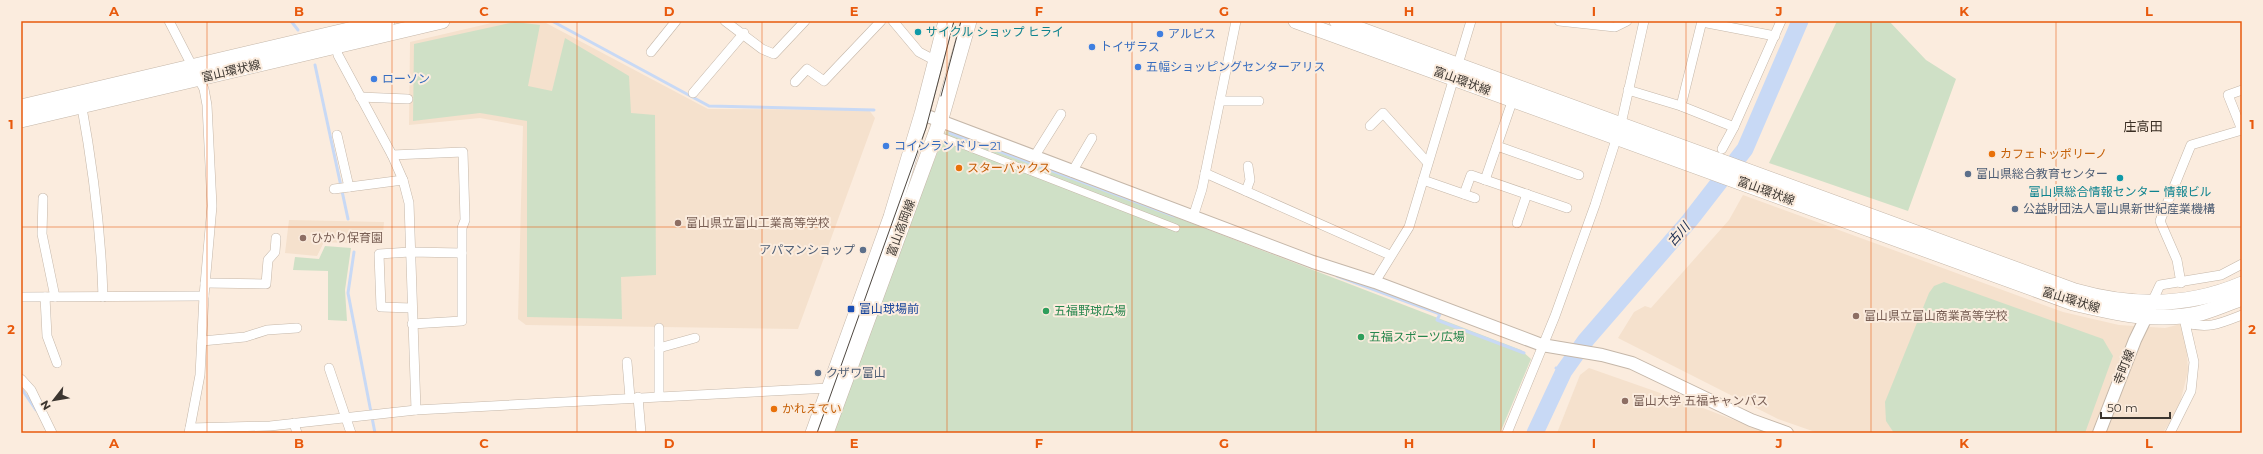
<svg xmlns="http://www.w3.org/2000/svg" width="2263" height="454" viewBox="0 0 2263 454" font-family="Montserrat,'Noto Sans JP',sans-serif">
<rect width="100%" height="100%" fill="#fbecde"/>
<g fill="#f5e1cd">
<polygon points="500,21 534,21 546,23 708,109 869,110 875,118 798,329 526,325 518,319 523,126 480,118 409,125 410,42"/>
<polygon points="1743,195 2063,312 2119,325 2165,328 2185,323 2188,371 2179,407 2163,433 1818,433 1778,419 1618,338 1634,312 1645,306 1651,308 1729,220"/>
<polygon points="289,220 384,222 382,245 324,242 317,256 285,253"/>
<polygon points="1589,368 1703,408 1768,433 1557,433 1580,375"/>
</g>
<g fill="#cfe0c6">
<polygon points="1837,21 1889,21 1926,60 1956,79 1908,211 1769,163"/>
<polygon points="515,22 540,25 528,86 552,91 565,38 629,76 631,113 655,115 656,275 621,277 622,319 527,317 527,121 480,113 413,121 414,44"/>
<polygon points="947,129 1521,350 1531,359 1500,433 825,433 852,362"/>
<polygon points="325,246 351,248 345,290 347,321 328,320 328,271 293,270 295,257 319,259"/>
<polygon points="1944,282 2103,339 2113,356 2085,433 1894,433 1886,421 1885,402 1929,293 1934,286"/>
</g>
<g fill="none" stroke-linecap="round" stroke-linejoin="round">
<g stroke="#c8d9f5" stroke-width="3">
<polyline points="291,21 298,30"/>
<polyline points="552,21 709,106 874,110"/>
<polyline points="315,65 348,219"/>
<polyline points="950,133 1174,216"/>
<polyline points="354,252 348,293 375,433"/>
<polyline points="1337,276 1440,314 1437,320 1524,353"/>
<polyline points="1556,368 1564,371"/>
<polyline points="21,388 36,410"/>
</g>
<polyline stroke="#c8d9f5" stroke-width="17" points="1535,433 1564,371 1586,340 1690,220 1745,149 1800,21"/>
<g stroke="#c5b7a9" stroke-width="8">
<polyline id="pedestrian" points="942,137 1176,228"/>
</g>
<g stroke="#c5b7a9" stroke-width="10">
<g id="minor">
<polyline points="169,21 204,89 207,105 212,206 204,296 200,375 189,433"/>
<polyline points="725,21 762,49 774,54 805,21"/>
<polyline points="893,21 919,52 936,61"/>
<polyline points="1559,21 1615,27 1627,21"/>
<polyline points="1702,22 1775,36"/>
<polyline points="335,42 338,55 392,155 403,180 409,203 416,410"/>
<polyline points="651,52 676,21"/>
<polyline points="795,82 807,69 824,81 881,21"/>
<polyline points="1628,90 1681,106 1734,127 1781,21"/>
<polyline points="693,93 744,33"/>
<polyline points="360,97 408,99"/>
<polyline points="1220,101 1259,101"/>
<path d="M81,102c12,65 20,129 22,195"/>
<polyline points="1681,106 1702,21"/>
<polyline points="1370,126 1383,113 1427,162"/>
<polyline points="337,135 349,187"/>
<polyline points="1497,146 1579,175"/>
<polyline points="1722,149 1734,127"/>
<polyline points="392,155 463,152 465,220 462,228 462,321 412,324"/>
<polyline points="1034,157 1061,114"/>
<polyline points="1072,172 1092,138"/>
<polyline points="1205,173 1390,255"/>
<polyline points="1423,180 1475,198"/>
<polyline points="1485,180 1513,99"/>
<polyline points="334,189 403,180"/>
<polyline points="1246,191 1250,180 1248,166"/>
<polyline points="1464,194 1471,175 1567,208"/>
<polyline points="43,198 42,234 55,297"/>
<polyline points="1193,217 1202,189 1236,21"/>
<polyline points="1517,223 1527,194"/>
<polyline points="1375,282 1409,227 1471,21"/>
<polyline points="205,283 266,284 268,260 275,252 276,238"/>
<polyline points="2181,283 2177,260 2160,221 2191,145 2242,130 2228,95 2242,90"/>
<polyline points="21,297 204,296"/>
<polyline points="45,297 47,336 57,363"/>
<polyline points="2152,302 2160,285 2221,275 2242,264"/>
<polyline points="412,308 381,307 379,254 410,252 462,253"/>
<polyline points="202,341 245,337 267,330 297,328"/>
<polyline points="659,348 695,338"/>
<polyline points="627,362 630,398"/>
<polyline points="329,368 351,433"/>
<polyline points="21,379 31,390 52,433"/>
<polyline points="659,396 659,328"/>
<polyline points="638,397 641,433"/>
<polyline points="294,423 297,433"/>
<polyline points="190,428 270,426 416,410 829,388"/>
<polyline points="1507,433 1555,316 1595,205 1621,124 1644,21"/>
<path d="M2170,433l21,-42 3,-29 -9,-39c24,6 34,1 57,-8"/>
</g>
</g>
<g stroke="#c5b7a9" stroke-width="14">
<g id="tertiary">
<polyline points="922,114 1313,262 1375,282 1542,345 1602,355 1632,363 1751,420 1787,433"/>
<polyline points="2099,433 2135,340 2150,309"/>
</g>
</g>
<g stroke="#c5b7a9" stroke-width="16">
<g id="primary">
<path d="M1296,21l777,282c42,10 84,20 128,10 14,-4 28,-10 41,-15"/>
<path d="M1337,21l738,270c56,16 113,16 167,-7"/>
<polyline points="21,107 387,21"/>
<polyline points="21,120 442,21"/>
<polyline points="813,433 891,217 922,114 946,21"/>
<polyline points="826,433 940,122 969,21"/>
</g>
</g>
<use href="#pedestrian" stroke="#fff" stroke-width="7"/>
<use href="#minor" stroke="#fff" stroke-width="9"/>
<use href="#tertiary" stroke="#fff" stroke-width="12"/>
<use href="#primary" stroke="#fff" stroke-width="15"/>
<g stroke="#4f4841" stroke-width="1">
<polyline points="941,96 961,21"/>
<polyline points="817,433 926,128 954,21"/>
</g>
</g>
<path fill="none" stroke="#e8590c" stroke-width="1" stroke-opacity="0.55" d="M207,21v412M392,21v412M577,21v412M762,21v412M947,21v412M1132,21v412M1316,21v412M1501,21v412M1686,21v412M1871,21v412M2056,21v412M21,227h2221"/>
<g fill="#0f9aa8" stroke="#fbecde" stroke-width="1.5">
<circle cx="918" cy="32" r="4"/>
<circle cx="2120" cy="178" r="4"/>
</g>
<g fill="#3f7fe0" stroke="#fbecde" stroke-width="1.5">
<circle cx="1160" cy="34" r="4"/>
<circle cx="1092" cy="47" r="4"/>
<circle cx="1138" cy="67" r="4"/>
<circle cx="374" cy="79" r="4"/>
<circle cx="886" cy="146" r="4"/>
</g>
<g fill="#e8710a" stroke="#fbecde" stroke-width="1.5">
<circle cx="1992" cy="154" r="4"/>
<circle cx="959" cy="168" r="4"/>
<circle cx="774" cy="409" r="4"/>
</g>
<g fill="#5c6f8a" stroke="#fbecde" stroke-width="1.5">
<circle cx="1968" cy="174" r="4"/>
<circle cx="2015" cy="209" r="4"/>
<circle cx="863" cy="250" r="4"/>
<circle cx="818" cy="373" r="4"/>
</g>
<g fill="#8d6e63" stroke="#fbecde" stroke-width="1.5">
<circle cx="678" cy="223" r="4"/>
<circle cx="303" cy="238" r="4"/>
<circle cx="1856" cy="316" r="4"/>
<circle cx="1625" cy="401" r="4"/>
</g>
<rect fill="#1a4fb4" stroke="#fbecde" stroke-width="1.5" x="847" y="305" width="8" height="8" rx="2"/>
<g fill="#2e9e5b" stroke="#fbecde" stroke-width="1.5">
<circle cx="1046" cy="311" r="4"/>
<circle cx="1361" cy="337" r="4"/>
</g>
<g text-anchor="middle" stroke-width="4" stroke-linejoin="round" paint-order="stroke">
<g font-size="12" fill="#0d838f" stroke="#fbecde" text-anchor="start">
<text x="926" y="36">サイクル ショップ ヒライ</text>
<text x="2120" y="196" text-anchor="middle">富山県総合情報センター 情報ビル</text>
</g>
<g font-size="12" fill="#366cbe" stroke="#fbecde" text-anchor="start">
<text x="1168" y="38">アルビス</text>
<text x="1100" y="51">トイザラス</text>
<text x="1146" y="71">五幅ショッピングセンターアリス</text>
<text x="382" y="83">ローソン</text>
<text x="894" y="150">コインランドリー21</text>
</g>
<g font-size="12" fill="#3c3630" stroke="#fbecde">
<text transform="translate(231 71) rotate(-13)" y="4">富山環状線</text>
<text transform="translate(1462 81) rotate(20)" y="4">富山環状線</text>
<text transform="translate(1766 191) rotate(20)" y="4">富山環状線</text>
<text transform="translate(901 228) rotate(-70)" y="4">富山高岡線</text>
<text transform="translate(2071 300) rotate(17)" y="4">富山環状線</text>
<text transform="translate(2124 367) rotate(-69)" y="4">寺町線</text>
</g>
<g font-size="12" fill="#c56008" stroke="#fbecde" text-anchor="start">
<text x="2000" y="158">カフェトッポリーノ</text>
<text x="967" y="172">スターバックス</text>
<text x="782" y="413">かれえてい</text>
</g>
<g font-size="12" fill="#4e5e75" stroke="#fbecde" text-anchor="start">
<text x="1976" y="178">富山県総合教育センター</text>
<text x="2023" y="213">公益財団法人富山県新世紀産業機構</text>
<text x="855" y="254" text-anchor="end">アパマンショップ</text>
<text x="826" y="377">クザワ富山</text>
</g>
<g font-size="12" fill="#785e54" stroke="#fbecde" text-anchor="start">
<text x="686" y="227">富山県立富山工業高等学校</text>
<text x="311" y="242">ひかり保育園</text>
<text x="1864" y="320">富山県立富山商業高等学校</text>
<text x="1633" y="405">富山大学 五福キャンパス</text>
</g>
<g font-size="12" fill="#164399" stroke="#fbecde" text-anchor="start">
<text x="859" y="313">富山球場前</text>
</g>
<g font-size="12" fill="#27864d" stroke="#fbecde" text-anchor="start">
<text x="1054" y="315">五福野球広場</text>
<text x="1369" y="341">五福スポーツ広場</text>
</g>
<g font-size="13" fill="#3a2e23" stroke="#fbecde">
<text x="2143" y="131">庄高田</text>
</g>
<g font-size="13" font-style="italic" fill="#172b50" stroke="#fbecde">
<text transform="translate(1678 234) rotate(-49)" y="5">古川</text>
</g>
</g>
<rect width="2263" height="454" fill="none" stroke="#fbecde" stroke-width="44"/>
<g transform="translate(54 400) rotate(239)" stroke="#fbecde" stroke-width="3" paint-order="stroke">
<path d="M0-3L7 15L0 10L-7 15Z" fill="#3c3630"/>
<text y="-6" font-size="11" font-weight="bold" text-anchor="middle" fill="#3c3630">N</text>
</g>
<path d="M2101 412v6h69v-6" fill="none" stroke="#3c3630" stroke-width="2"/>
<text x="2107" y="412" font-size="12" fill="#3c3630" stroke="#fbecde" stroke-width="3" paint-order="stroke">50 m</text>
<rect x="22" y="22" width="2219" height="410" fill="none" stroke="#e8590c" stroke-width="1.5"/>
<g font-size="13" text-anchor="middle" font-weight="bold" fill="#e8590c">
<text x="114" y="16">A</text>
<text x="299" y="16">B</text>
<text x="484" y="16">C</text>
<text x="669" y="16">D</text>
<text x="854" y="16">E</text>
<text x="1039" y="16">F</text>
<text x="1224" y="16">G</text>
<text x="1409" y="16">H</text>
<text x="1594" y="16">I</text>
<text x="1779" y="16">J</text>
<text x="1964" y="16">K</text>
<text x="2149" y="16">L</text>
<text x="11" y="129">1</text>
<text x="2252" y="129">1</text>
<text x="11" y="334">2</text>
<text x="2252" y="334">2</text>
<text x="114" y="448">A</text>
<text x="299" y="448">B</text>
<text x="484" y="448">C</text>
<text x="669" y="448">D</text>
<text x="854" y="448">E</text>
<text x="1039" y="448">F</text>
<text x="1224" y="448">G</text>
<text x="1409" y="448">H</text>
<text x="1594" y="448">I</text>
<text x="1779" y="448">J</text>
<text x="1964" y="448">K</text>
<text x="2149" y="448">L</text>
</g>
</svg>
